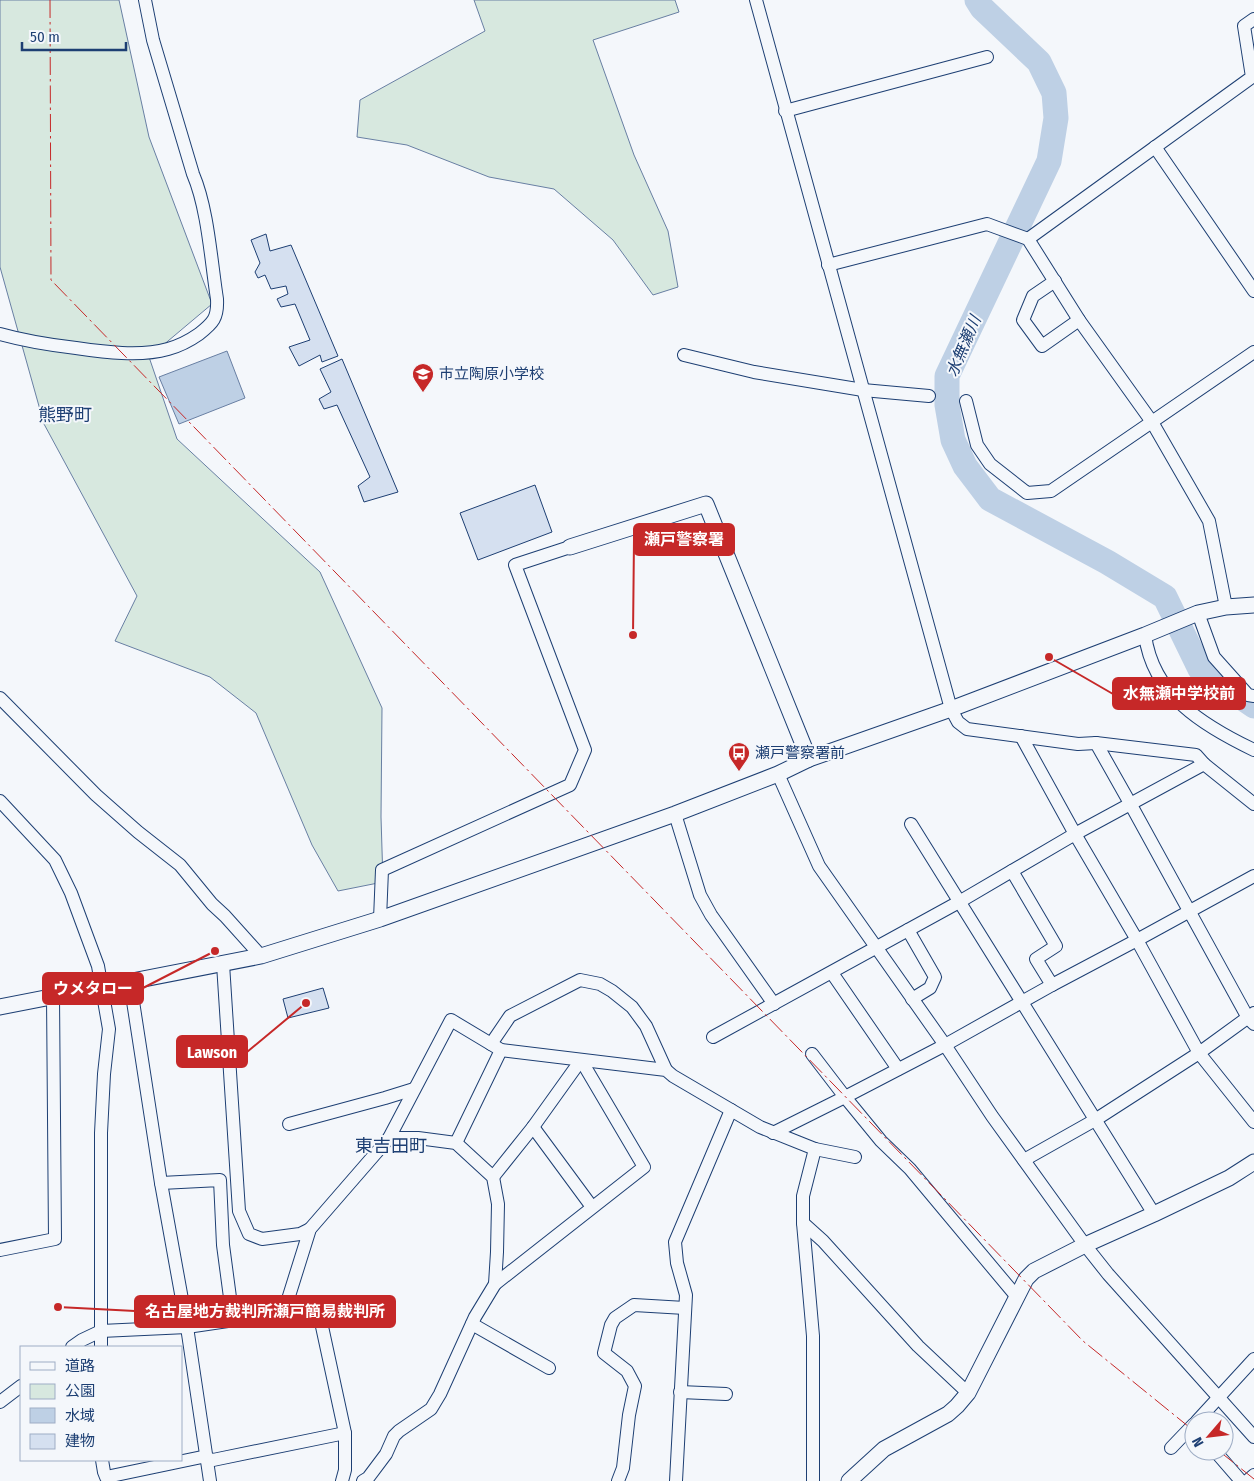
<svg xmlns="http://www.w3.org/2000/svg" width="1254" height="1481" viewBox="0 0 1254 1481" font-family="'Fira Sans Condensed','Noto Sans JP',sans-serif">
<rect width="100%" height="100%" fill="#f4f7fb"/>
<g fill="#d7e8df" stroke="#687fa3">
<polygon points="0,0 119,0 149,137 212,304 149,357 177,439 320,572 382,708 381,817 383,882 338,891 312,845 256,713 210,677 115,641 137,596 44,424 0,267"/>
<polygon points="474,0 675,0 679,12 593,40 634,155 668,231 678,287 653,295 613,240 554,189 489,177 407,145 357,137 360,100 485,31"/>
</g>
<polygon fill="#bed0e5" stroke="#687fa3" points="227,351 245,398 179,424 159,377"/>
<g fill="none" stroke-linecap="round" stroke-linejoin="round">
<polyline stroke="#bed0e5" stroke-width="25" points="977,0 982,8 1039,62 1054,93 1056,118 1049,161 947,376 947,405 953,440 965,466 990,499 1107,562 1165,597 1200,669 1254,706"/>
</g>
<g fill="#d5e0f0" stroke="#1d3f73">
<polygon points="266,234 270,251 291,245 338,356 322,362 320,355 299,366 289,347 310,340 295,304 281,307 277,299 288,294 286,286 271,289 265,275 258,278 255,272 260,263 251,240"/>
<polygon points="342,359 398,492 364,502 358,486 370,477 337,405 324,409 319,399 331,392 320,369"/>
<polygon points="535,485 552,532 478,560 460,513"/>
<polygon points="323,988 329,1008 288,1018 283,999"/>
</g>
<g fill="none" stroke-linecap="round" stroke-linejoin="round">
<g stroke="#1d3f73" stroke-width="14">
<g id="minor">
<polyline points="756,0 951,709 958,722 967,729 1078,744 1096,743 1131,805 1248,1018 1254,1024"/>
<polyline points="785,111 987,57"/>
<polyline points="1155,147 1254,291"/>
<polyline points="1028,239 1252,77 1244,26 1254,19"/>
<polyline points="828,265 987,224 1028,239 1079,320 1152,422 1209,521 1226,607"/>
<polyline points="1055,281 1033,296 1023,320 1042,346 1079,320"/>
<path d="M0,334c25,7 50,11 76,14 28,4 64,9 92,1 11,-3 21,-8 31,-15 14,-11 19,-16 18,-35 -6,-38 -9,-90 -24,-125l-40,-134 -8,-40"/>
<polyline points="684,355 754,372 863,390 929,396"/>
<polyline points="966,401 977,445 990,464 1027,493 1051,491 1254,352"/>
<polyline points="1198,613 1214,657 1248,695 1254,696"/>
<path d="M1145,635c8,61 59,91 109,115"/>
<polyline points="0,698 96,795 138,832 180,865 212,904 225,916 261,956"/>
<polyline points="1021,736 1075,834 1204,764 1254,804"/>
<polyline points="1096,743 1196,755 1204,764"/>
<polyline points="778,774 819,866 945,1045 992,1116 1085,1245 1108,1274 1254,1437"/>
<polyline points="0,801 55,860 71,893 98,966 109,1029 104,1074 101,1133 101,1347"/>
<polyline points="675,814 700,895 711,915 774,1004"/>
<polyline points="911,824 1154,1214"/>
<polyline points="1012,871 1056,946 1036,959 1052,985"/>
<polyline points="380,919 382,870 570,785 585,750 515,565 570,547"/>
<polyline points="908,930 935,977 930,988 912,999"/>
<polyline points="223,964 239,1211 249,1234 262,1239 300,1234 310,1229"/>
<polyline points="832,973 898,1069"/>
<polyline points="130,982 161,1183 187,1327 210,1481"/>
<polyline points="713,1037 959,902 1075,834 1137,940 1199,1053 1254,1013"/>
<polyline points="491,1044 510,1016 580,980 600,984 612,991 632,1007 646,1026 666,1070"/>
<polyline points="289,1124 385,1098 414,1089"/>
<polyline points="533,1127 592,1207"/>
<polyline points="773,1133 845,1097 812,1054"/>
<polyline points="456,1143 501,1050"/>
<polyline points="815,1149 855,1157"/>
<polyline points="1024,1160 1095,1120 1199,1053 1254,1122"/>
<polyline points="493,1177 533,1127 581,1060"/>
<polyline points="161,1183 220,1180 223,1245 233,1320"/>
<polyline points="803,1223 823,1241 918,1346 968,1393"/>
<polyline points="0,1250 55,1239 53,996"/>
<polyline points="495,1284 644,1167 581,1060"/>
<polyline points="1017,1297 910,1169 881,1141 845,1097 945,1045 1052,985 1137,940 1254,876"/>
<polyline points="284,1312 310,1229 389,1138 451,1020 501,1050 666,1070 673,1076 760,1127 815,1149 803,1196 803,1223 813,1336 813,1481"/>
<polyline points="472,1324 549,1368"/>
<polyline points="72,1347 82,1340 101,1331 187,1327 318,1308 345,1433 345,1470 342,1481"/>
<polyline points="680,1392 726,1394"/>
<polyline points="0,1402 21,1386"/>
<polyline points="1197,1421 1254,1359"/>
<polyline points="1171,1448 1194,1424"/>
<polyline points="1215,1451 1241,1481"/>
<polyline points="102,1460 104,1472 106,1477 202,1457 207,1459 213,1460 345,1433"/>
<polyline points="363,1481 368,1478 386,1454 394,1436 399,1431 431,1409 440,1394 475,1317 495,1284 497,1252 498,1204 493,1177 456,1143 418,1138 389,1138"/>
<polyline points="618,1481 623,1468 629,1415 635,1386 627,1371 604,1353 611,1325 615,1318 634,1305 685,1308"/>
<polyline points="676,1481 686,1295 677,1263 675,1242 731,1110"/>
<polyline points="1247,1481 1254,1475"/>
</g>
</g>
<g stroke="#1d3f73" stroke-width="17">
<g id="tertiary">
<polyline points="570,547 706,504 809,759"/>
<polyline points="0,1007 261,956 380,919 675,814 778,774 809,759 951,709 1145,635 1198,613 1226,607 1254,605"/>
<polyline points="849,1481 884,1449 948,1414 957,1406 968,1393 1026,1279 1034,1271 1085,1245 1154,1214 1229,1178 1254,1162"/>
</g>
</g>
<use href="#minor" stroke="#f4f7fb" stroke-width="12"/>
<use href="#tertiary" stroke="#f4f7fb" stroke-width="15"/>
<g stroke="#c62828" stroke-width="1" stroke-dasharray="18 4 2.5 4" stroke-linecap="butt">
<polyline points="50,0 51,280 1083,1341 1194,1431"/>
<polyline points="1219,1451 1254,1479"/>
</g>
</g>
<defs>
<g id="school-pin" transform="scale(1.125)"><path d="M0 17L-7.5 6A9.5 9.5 0 1 1 7.5 6Z" fill="#c62828" stroke="#f4f7fb"/><path d="M0-5L7-2L0 1L-7-2ZM-4 1L0 2.5L4 1V4Q0 6-4 4Z" fill="#fff"/></g>
<g id="bus-pin" transform="scale(1.125)"><path d="M0 17L-7.5 6A9.5 9.5 0 1 1 7.5 6Z" fill="#c62828" stroke="#f4f7fb"/><path d="M-5-6H5V4H4V6H2V4H-2V6H-4V4H-5ZM-3.5-4V0h7V-4ZM-3.5 1.2v1.5H-2V1.2ZM2 1.2v1.5H3.5V1.2Z" fill="#fff"/></g>
</defs>
<g fill-rule="evenodd">
<use href="#school-pin" x="423" y="374"/>
<use href="#bus-pin" x="739" y="753"/>
</g>
<g text-anchor="middle" stroke-width="4" stroke-linejoin="round" paint-order="stroke">
<g font-size="15" fill="#1d3f73" stroke="#f4f7fb" text-anchor="start">
<text x="439" y="379">市立陶原小学校</text>
<text x="755" y="758">瀬戸警察署前</text>
</g>
<g font-size="16" font-style="italic" fill="#1d3f73" stroke="#f4f7fb">
<text transform="translate(963 346) rotate(-67)" y="6">水無瀬川</text>
</g>
<g font-size="18" fill="#1d3f73" stroke="#f4f7fb">
<text x="65" y="421">熊野町</text>
<text x="391" y="1152">東吉田町</text>
</g>
</g>
<path fill="none" stroke="#c62828" stroke-width="2" d="M633 635L634 539M1049 657L1113 694M215 951L143 988M306 1003L247 1052M58 1307L135 1311"/>
<g fill="#c62828" stroke="#f4f7fb" stroke-width="2">
<circle cx="633" cy="635" r="5"/>
<circle cx="1049" cy="657" r="5"/>
<circle cx="215" cy="951" r="5"/>
<circle cx="306" cy="1003" r="5"/>
<circle cx="58" cy="1307" r="5"/>
</g>
<g fill="#c62828" stroke="#c62828" stroke-width="2">
<rect x="634" y="524" width="100" height="31" rx="5"/>
<rect x="1113" y="678" width="132" height="31" rx="5"/>
<rect x="43" y="973" width="100" height="31" rx="5"/>
<rect x="177" y="1036" width="70" height="31" rx="5"/>
<rect x="135" y="1296" width="260" height="31" rx="5"/>
</g>
<g font-size="16" text-anchor="middle" font-weight="bold" fill="#fff">
<text x="684" y="545">瀬戸警察署</text>
<text x="1179" y="699">水無瀬中学校前</text>
<text x="93" y="994">ウメタロー</text>
<text x="212" y="1058">Lawson</text>
<text x="265" y="1317">名古屋地方裁判所瀬戸簡易裁判所</text>
</g>
<rect x="20" y="1346" width="162" height="115" fill="#f4f7fb" stroke="#9eadc5"/>
<rect x="30" y="1362" width="25" height="8" fill="#f4f7fb" stroke="#9eadc5"/>
<text x="65" y="1371" font-size="15" fill="#1d3f73">道路</text>
<rect x="30" y="1384" width="25" height="15" fill="#d7e8df" stroke="#9eadc5"/>
<text x="65" y="1396" font-size="15" fill="#1d3f73">公園</text>
<rect x="30" y="1408" width="25" height="15" fill="#bed0e5" stroke="#9eadc5"/>
<text x="65" y="1421" font-size="15" fill="#1d3f73">水域</text>
<rect x="30" y="1434" width="25" height="15" fill="#d5e0f0" stroke="#9eadc5"/>
<text x="65" y="1446" font-size="15" fill="#1d3f73">建物</text>
<g transform="translate(1209 1436) rotate(242)"><circle r="24" fill="#f4f7fb" stroke="#9eadc5"/>
<path d="M0-4L9 19L0 12L-9 19Z" fill="#c62828"/>
<text y="-8" font-size="14" font-weight="bold" text-anchor="middle" fill="#1d3f73">N</text>
</g>
<path d="M22 42v8h104v-8" fill="none" stroke="#1d3f73" stroke-width="2.5"/>
<text x="30" y="42" font-size="15" fill="#1d3f73" stroke="#f4f7fb" stroke-width="4" paint-order="stroke">50 m</text>
</svg>
